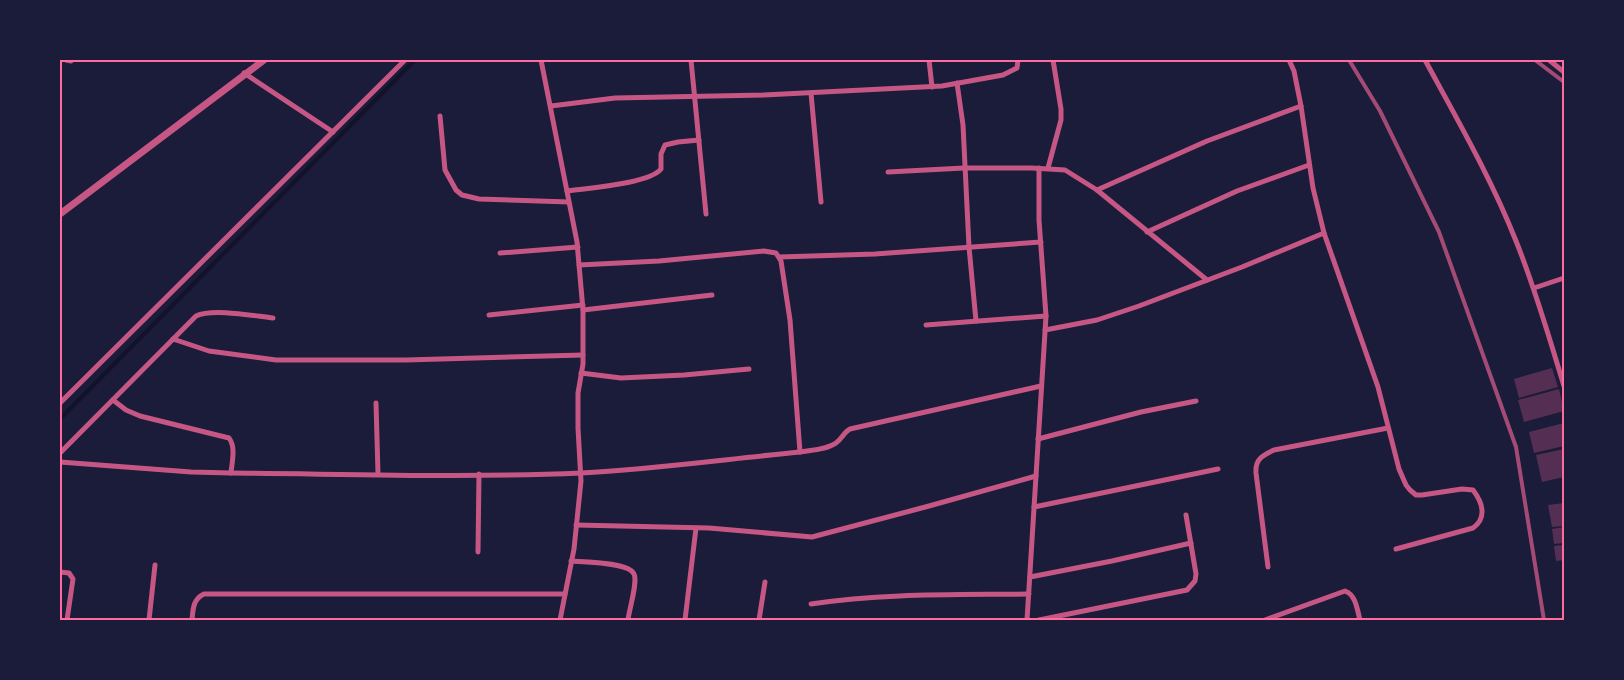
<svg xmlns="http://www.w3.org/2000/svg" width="1624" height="680" viewBox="0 0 1624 680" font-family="Arial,sans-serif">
<rect width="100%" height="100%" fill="#1b1b3a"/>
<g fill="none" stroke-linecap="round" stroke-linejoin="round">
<polyline stroke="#12122b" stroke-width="4" points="60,419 415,60"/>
</g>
<g fill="#542f53">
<polygon points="1552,368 1558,387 1519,398 1514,379"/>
<polygon points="1559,389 1564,411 1524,422 1518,400"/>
<polygon points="1564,423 1564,446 1534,453 1529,432"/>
<polygon points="1564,449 1564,477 1542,482 1536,455"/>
<polygon points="1564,503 1564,526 1552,527 1548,505"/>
<polygon points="1564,527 1564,543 1554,544 1552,529"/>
<polygon points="1564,545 1564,560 1556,561 1554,546"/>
</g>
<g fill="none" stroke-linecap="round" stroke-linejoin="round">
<g stroke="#c65784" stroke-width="5">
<polyline points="66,60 71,61"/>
<polyline points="541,60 577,242 583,310 583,364 578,393 578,428 581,481 574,549 560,620"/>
<polyline points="691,60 706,214"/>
<polyline points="929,60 932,87"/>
<path d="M1289,60l5,11 7,35 12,82 11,45 54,154 21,82 7,16 4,5 6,5h6l40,-6 11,1c10,13 14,28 0,38l-77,21"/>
<path d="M1425,60c32,59 66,118 91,181 19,47 33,96 48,145"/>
<polyline points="1549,60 1564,72"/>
<polyline points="244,73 333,132"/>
<polyline points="957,83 963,125 969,247 976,321"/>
<polyline points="811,93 821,202"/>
<polyline points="551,106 615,98 764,95 942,86 1003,75 1017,68 1018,60"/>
<polyline points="440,116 445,170 456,190 462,195 479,199 569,202"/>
<polyline points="1048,168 1061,120 1061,109 1053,60"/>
<polyline points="888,172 964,168 1032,168 1065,170 1097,190 1207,280"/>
<polyline points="1097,190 1207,141 1301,106"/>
<path d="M567,191c20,-3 82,-7 94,-22v-15l4,-9 13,-3 21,-2"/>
<polyline points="1147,232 1237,191 1309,165"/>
<polyline points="500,253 578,247"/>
<polyline points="779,257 875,254 1041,242"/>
<polyline points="579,265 659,261 764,251 776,253 781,261 790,320 800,452"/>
<polyline points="1534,288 1564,278"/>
<polyline points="583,310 712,295"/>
<polyline points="489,315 583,305"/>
<polyline points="926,325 1046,316"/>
<polyline points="1045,330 1097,320 1139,306 1242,267 1324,233"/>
<polyline points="173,339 209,351 276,360 406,360 583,355"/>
<polyline points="581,373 621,378 684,375 749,369"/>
<path d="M113,400l13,10 14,6 89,22c7,9 3,24 2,35"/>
<polyline points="60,403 405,60"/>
<polyline points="376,403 378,474"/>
<polyline points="1038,439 1141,412 1196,401"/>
<path d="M60,453l136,-137c17,-8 58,0 77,2"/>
<path d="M60,462l131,10 40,1c117,1 234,5 350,0 73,-4 146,-14 219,-21 11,-2 26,-2 36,-9 6,-4 8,-11 14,-14l191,-43"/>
<polyline points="1034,507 1218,469"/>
<polyline points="576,525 709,528 812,537 929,506 1036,476"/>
<polyline points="478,552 479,474"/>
<path d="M571,561c13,1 58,1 63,13 4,8 -5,36 -6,46"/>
<path d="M1268,567l-12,-94c-1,-14 6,-17 18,-23l114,-22"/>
<polyline points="60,572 69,573 73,579 67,620"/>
<polyline points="1030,577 1112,561 1191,543"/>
<path d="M811,604c73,-11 145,-9 218,-10"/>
<polyline points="149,620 155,565"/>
<path d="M192,620c1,-11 1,-21 12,-26h361"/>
<polyline points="685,620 696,528"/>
<polyline points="759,620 765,582"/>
<polyline points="1027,620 1046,316 1039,220 1039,168"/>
<polyline points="1039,620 1187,590 1195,581 1196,574 1186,515"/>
<path d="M1265,620l80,-29c11,4 12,18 15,29"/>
</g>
<polyline stroke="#c65784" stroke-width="7" points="60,214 264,60"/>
<g stroke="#a44b75" stroke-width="4">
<polyline points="1349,60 1380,111 1439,232 1516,447 1544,620"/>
<polyline points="1535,60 1564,82"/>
</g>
</g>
<rect width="1624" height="680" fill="none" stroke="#1b1b3a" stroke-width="122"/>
<rect x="61" y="61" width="1502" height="558" fill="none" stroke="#ff6b9d" stroke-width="2"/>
</svg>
